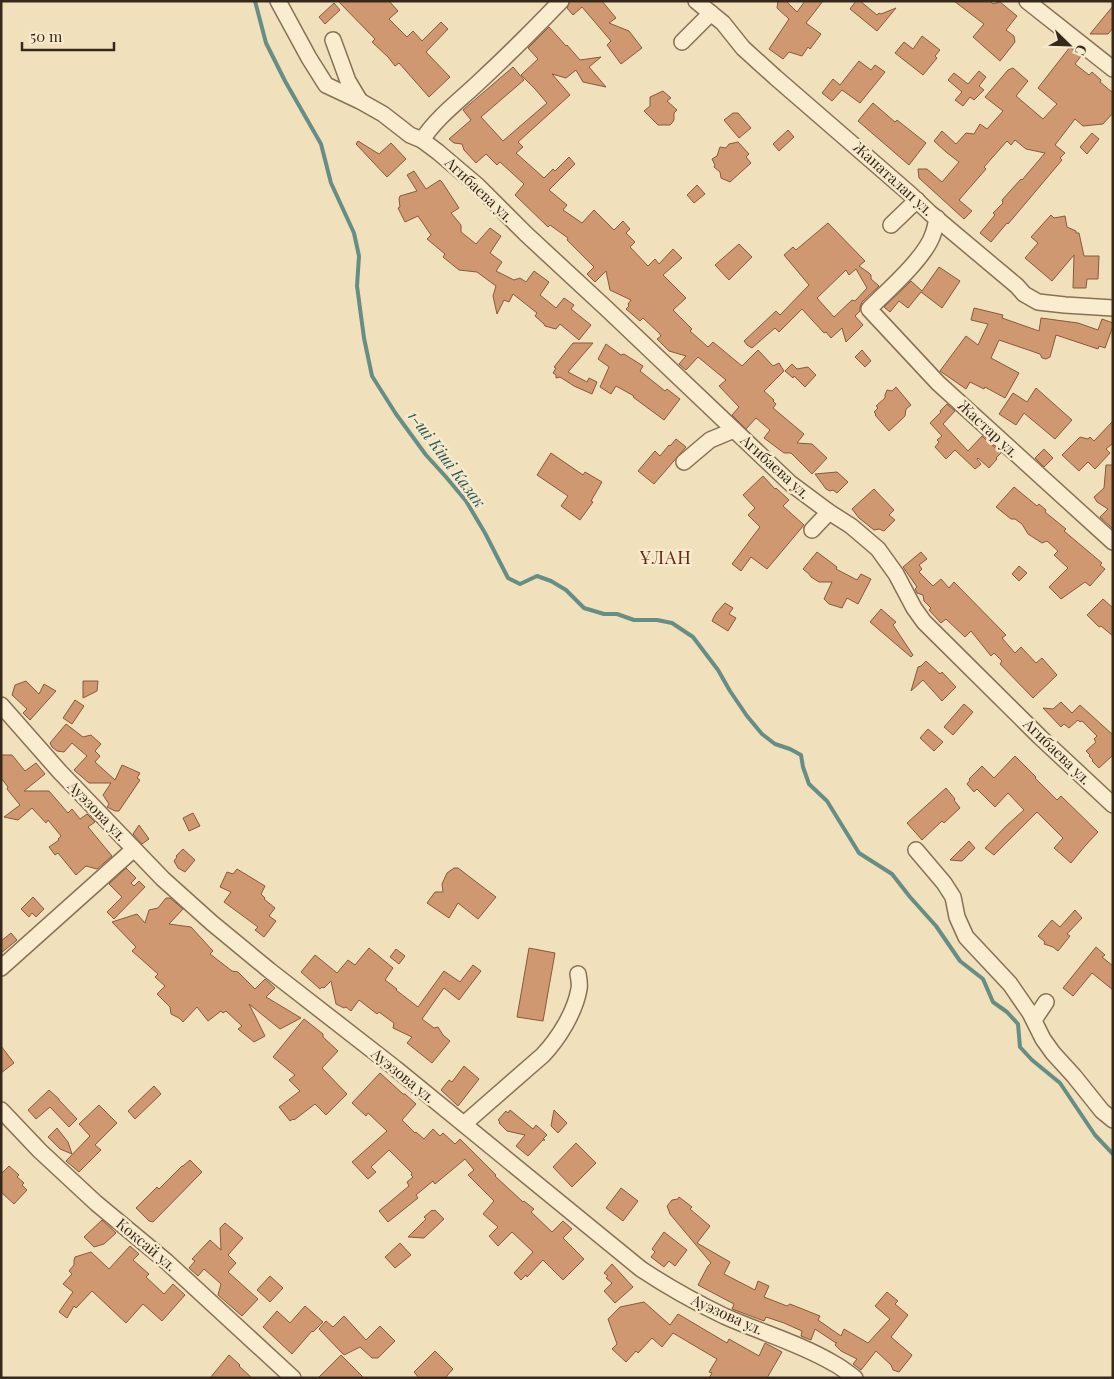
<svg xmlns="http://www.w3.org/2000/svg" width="1114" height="1379" viewBox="0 0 1114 1379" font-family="'Playfair Display',serif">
<rect width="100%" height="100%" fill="#f0e0bc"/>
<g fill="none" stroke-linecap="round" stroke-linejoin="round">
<polyline stroke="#678e84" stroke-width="4" points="255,1 266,43 285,81 321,144 331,183 354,233 359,256 357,286 364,338 372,376 396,414 426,455 446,477 466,501 485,533 508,578 520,584 537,576 551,581 566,590 584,608 604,614 617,614 634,620 657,620 672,623 693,637 718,670 730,691 747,716 762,734 775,744 790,749 801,755 803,767 809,784 827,801 859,853 892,874 910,897 936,926 960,961 983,979 993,1002 1007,1012 1018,1024 1020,1047 1032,1060 1060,1083 1095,1135 1113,1154"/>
</g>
<g fill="#d09870" stroke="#88593a" fill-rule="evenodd">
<polygon points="338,1 389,1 398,11 389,19 407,37 413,31 422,41 441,22 448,29 426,52 450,77 429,97 399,63 395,66 388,57 372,42 375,39"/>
<polygon points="570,1 602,1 616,18 609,23 629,31 642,48 621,64 607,45 611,41 582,7 573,15 567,8"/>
<polygon points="778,1 786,1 797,12 805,1 823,1 806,23 821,34 810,49 808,47 802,56 789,52 783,59 769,49 789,19 777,8"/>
<polygon points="856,1 860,1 877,15 879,13 881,14 896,8 877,31 850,9"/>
<polygon points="954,1 990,1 993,4 1000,2 1017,16 1006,30 1014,36 1015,42 1000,61 973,37 984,24"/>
<polygon points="334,3 340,10 325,24 319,17"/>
<polygon points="1113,6 1113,28 1108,34 1090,34"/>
<polygon points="549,27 566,46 567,45 580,60 601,57 589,67 606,87 583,82 576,70 566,78 552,74 570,95 518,142 523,147 516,153 544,178 553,169 555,171 569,157 575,164 549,190 567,205 563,210 582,223 594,210 614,230 623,221 630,229 626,233 635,242 630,247 648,266 655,259 659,264 673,249 682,258 663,275 686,298 673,310 692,329 690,331 708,347 713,342 742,366 758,350 773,366 779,363 784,371 764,391 774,400 773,401 776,404 773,408 804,434 797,443 812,444 827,458 812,474 791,453 784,453 764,438 770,430 756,418 746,429 732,415 739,407 719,386 726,380 698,357 686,370 679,364 686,356 669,351 657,339 661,336 659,333 643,318 640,321 626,309 629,306 628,304 631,300 610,290 606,271 595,282 587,274 594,267 567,240 568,238 550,225 548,227 515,195 524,184 500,162 497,165 486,154 476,163 464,150 462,144 454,143 449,139 471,120 463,110 513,67 524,80 481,117 503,141 547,103 535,89 521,75 538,59 528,48"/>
<polygon points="922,36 940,50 935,56 937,58 923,75 895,53 904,42 913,49"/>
<polygon points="1070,47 1081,56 1075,64 1089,75 1092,72 1101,80 1100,82 1113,93 1113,113 1103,124 1083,126 1075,119 1055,145 1065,153 1060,158 1062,160 1008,224 1007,223 991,242 980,233 995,215 993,213 1003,203 1002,200 1021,179 1022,180 1045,153 1026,149 1015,140 1011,145 1007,141 984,167 986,169 959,200 972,211 964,219 919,178 918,169 927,169 942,182 959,162 946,152 934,141 942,131 956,144 966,133 974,134 980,124 987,129 1003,111 985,97 1008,70 1013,68 1028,81 1016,96 1043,119 1057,104 1038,88"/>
<polygon points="859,61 871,70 875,65 885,72 860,103 842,90 832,101 822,93 833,79 840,85"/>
<polygon points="979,71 986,77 979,86 984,90 974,100 970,97 963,106 955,100 962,92 948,80 954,73 968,84"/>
<polygon points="663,91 671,98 667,101 677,110 674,113 674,120 672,123 670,125 658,125 644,111 650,106 650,97"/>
<polygon points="873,103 895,122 897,120 926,143 909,165 858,121"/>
<polygon points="733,113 738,113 751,128 739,138 724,120"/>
<polygon points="788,130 794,137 779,151 773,144"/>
<polygon points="1092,133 1099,139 1087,154 1080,147"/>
<polygon points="358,141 379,154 391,143 406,159 387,177 356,144"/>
<polygon points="738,142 749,154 746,157 751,163 730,182 721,178 720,172 714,167 715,165 712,159 717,156 720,147 726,148 729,144"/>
<polygon points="414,171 426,189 440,180 442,182 459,208 451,213 461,225 461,232 476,244 490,228 501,236 490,253 502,262 496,271 514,280 520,278 526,282 534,271 549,282 540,295 556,308 564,298 574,305 571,309 591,325 579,340 560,324 556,329 545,326 544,324 535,316 537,313 513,294 509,302 504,300 497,314 493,296 496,286 477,272 459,270 443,257 445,254 427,239 431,235 418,216 405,222 398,208 400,207 399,199 400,196 417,191 407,175"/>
<polygon points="697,185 705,194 694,203 687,195"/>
<polygon points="1051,215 1054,218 1065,216 1067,227 1076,231 1076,233 1079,233 1084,256 1099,256 1098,279 1087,279 1086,288 1073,288 1074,255 1052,281 1025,258 1038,243 1031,237"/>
<path d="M828,223l37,38 -6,5 10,7 2,2v4l8,7 -17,16 -2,5v4l-5,5 8,9 -17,17 -4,-14 -11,10 -5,-6 -2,1 -22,-24 -23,23 -4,-4 -23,20 -5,-3 -3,-4 32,-30 4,4 29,-30 -25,-30 9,-8 3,3zM856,269l11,19 -12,13 -3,-1 -18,17 -17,-19 29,-28 3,5z"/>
<polygon points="739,244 752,257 729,280 715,265"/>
<polygon points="939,267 960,281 942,308 921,292 908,308 899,301 890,312 884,307 911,281 922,291"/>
<polygon points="974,308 1003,315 1002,318 1039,331 1041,318 1078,323 1098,330 1102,319 1113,323 1113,326 1105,348 1099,346 1098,349 1056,335 1050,357 1046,359 1042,358 1040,354 999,340 991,358 1019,373 1005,398 985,387 984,389 970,382 966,389 940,371 966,336 978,345 988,324 971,320"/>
<polygon points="573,343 593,343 568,372 587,382 589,378 597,382 592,394 574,386 560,377 556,378 556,375 553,373 556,368 554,367"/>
<polygon points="606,344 621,355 624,354 643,366 640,371 665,391 667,389 680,399 664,420 633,397 634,396 616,386 611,394 600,387 609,367 598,359"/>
<polygon points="862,350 871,361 865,367 855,357"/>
<polygon points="792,364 797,369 808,367 816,375 805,387 794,376 793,378 785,371"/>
<polygon points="896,387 911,405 906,409 905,416 901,420 889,431 875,415 876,414 874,412 878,408 876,406 885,398 885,395 887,390 892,391"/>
<polygon points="1036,388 1072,420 1055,439 1024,413 1016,425 999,414 1013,393 1027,402"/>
<polygon points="947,404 955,411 943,424 968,451 982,436 1001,453 996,458 997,459 989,468 978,458 977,459 981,464 975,469 955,450 946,459 935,447 939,442 937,440 942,436 930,423 941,412 940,411"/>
<polygon points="1113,421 1113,443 1106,449 1110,453 1095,469 1088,462 1079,471 1062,455 1080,437 1088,439 1090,437 1094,441"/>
<polygon points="676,439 686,447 654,484 638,471 655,451 660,456 669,445 670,446"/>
<polygon points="1044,449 1053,458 1044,467 1035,458"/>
<polygon points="551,453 583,475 585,472 602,482 591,501 593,502 580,520 561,506 568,496 537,475"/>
<polygon points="1106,465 1113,465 1113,529 1100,517 1108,509 1097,502 1094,497 1104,488"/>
<polygon points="837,472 848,482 837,493 833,490 830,491 826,489 815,474"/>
<polygon points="763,476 775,489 776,488 789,500 783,506 804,525 767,569 751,557 741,571 732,564 760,527 748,515 755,508 743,495"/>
<polygon points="1014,487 1037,506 1039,504 1046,510 1045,512 1066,529 1064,531 1102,563 1100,565 1105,569 1090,586 1085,582 1061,599 1049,587 1068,568 1054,555 1058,551 1047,541 1042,543 1028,534 1022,524 1015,519 1011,519 996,507"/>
<polygon points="874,489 894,510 889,515 895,520 884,531 879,529 874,530 859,518 852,509"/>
<polygon points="817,552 837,567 836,569 857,580 861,574 871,579 858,604 847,598 842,608 829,604 824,599 832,582 819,582 811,577 809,574 803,569"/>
<polygon points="921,552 927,559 919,565 922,569 919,572 933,586 941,579 949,588 954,582 1006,635 1002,638 1015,653 1021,647 1036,663 1042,658 1057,675 1033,698 1000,664 1002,661 994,653 991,656 971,631 965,637 946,619 941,623 929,610 931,608 924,601 923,595 917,593 915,589 917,587 903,567"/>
<polygon points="1019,566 1027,573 1019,581 1012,574"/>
<polygon points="1103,599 1113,608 1113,636 1101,626 1099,627 1087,615"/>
<polygon points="725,603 733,608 729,614 736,618 728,631 712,621 716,613"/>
<polygon points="881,609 896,622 893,625 913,655 911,657 870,622"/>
<polygon points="926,661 940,674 942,672 956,687 942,701 923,680 911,691 918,667 921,666"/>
<polygon points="26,681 39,694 44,684 56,691 30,720 23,713 27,709 12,695 15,685"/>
<polygon points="83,681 98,681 97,691 83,698"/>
<polygon points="75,700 84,706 72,724 63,718"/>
<polygon points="1061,702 1072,713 1080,705 1113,735 1113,755 1099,768 1092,761 1093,760 1089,756 1090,755 1086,751 1096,742 1094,739 1097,736 1082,721 1080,722 1078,720 1069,728 1064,724 1061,727 1043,708 1053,709"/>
<polygon points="964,704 973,712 953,735 944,727"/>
<polygon points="66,724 83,737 91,735 101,744 95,751 100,756 95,762 115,780 122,765 140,773 137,778 140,780 119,811 115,811 107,807 109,804 103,795 111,783 89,783 74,770 87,756 72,743 64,752 57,751 52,747 50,743"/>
<polygon points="928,729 943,742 934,751 920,738"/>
<polygon points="1,755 12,755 25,771 36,763 45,774 24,791 49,791 68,813 72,809 80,819 87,814 95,822 88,827 112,856 97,869 86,866 76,875 58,853 55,855 49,847 59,840 58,839 61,836 48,820 46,823 32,808 18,820 4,817 20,805 7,789 8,787 1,778"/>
<polygon points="1015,756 1036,777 1035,778 1057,800 1061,796 1098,832 1085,846 1071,863 1054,848 1063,838 1037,812 994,855 985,848 1006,826 1024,810 1008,793 995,807 977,789 974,792 967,784 970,780 969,779 982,766 994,778"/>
<polygon points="946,788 955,799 954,800 960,808 944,823 942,821 922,840 907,823"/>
<polygon points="193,813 200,826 189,831 183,818"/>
<polygon points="139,825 149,839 142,844 133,834"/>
<polygon points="969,841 975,848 962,861 950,860"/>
<polygon points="183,849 195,860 185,872 178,868 174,861 177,857 176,856"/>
<polygon points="126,868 136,878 131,883 134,886 139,881 145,887 114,919 107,912 122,897 109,884"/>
<polygon points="454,868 458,868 496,897 478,919 458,903 449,918 427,903 435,892 443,892 442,884 447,873"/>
<polygon points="237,869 265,886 261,894 265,898 264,899 275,908 269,916 276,921 264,937 255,930 258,927 224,902 231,892 220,887 227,872 233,874"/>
<polygon points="33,897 44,909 36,917 32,913 29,917 21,909"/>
<polygon points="166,898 170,898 183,909 169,924 191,927 213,951 210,954 232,971 238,972 255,989 265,979 275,988 266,997 301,1018 280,1029 249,1004 265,1036 254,1042 238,1029 242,1026 226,1011 223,1013 221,1011 208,1021 197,1007 183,1022 179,1018 171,1014 170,1007 157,994 165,986 155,977 158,974 132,951 136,947 112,922 137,914 145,923 149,910 158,908"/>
<polygon points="1075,910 1082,918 1067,934 1070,936 1058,951 1053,947 1044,944 1045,942 1038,936 1052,920 1060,927"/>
<polygon points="11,933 17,940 1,953 1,941"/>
<polygon points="1096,947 1105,955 1102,957 1113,966 1113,990 1092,973 1073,996 1063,988"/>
<polygon points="369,948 393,968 385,980 397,989 396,990 418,1007 444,971 460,982 473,965 481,971 459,1000 444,988 422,1019 434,1028 438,1027 443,1035 450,1041 432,1063 407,1043 412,1037 393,1028 394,1023 379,1012 377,1014 359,1000 351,1011 346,1007 344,1008 336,1004 331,981 324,988 322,987 320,989 301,972 315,955 337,973 348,960 355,965"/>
<polygon points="529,948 555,953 543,1021 517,1017"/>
<polygon points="396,949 405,956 399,964 390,957"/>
<polygon points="304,1019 323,1034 323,1037 338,1051 322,1068 347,1094 326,1115 315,1104 294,1120 293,1119 290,1121 279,1107 300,1091 289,1080 295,1075 273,1057"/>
<polygon points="1,1046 14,1063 1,1073"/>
<polygon points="464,1066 479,1079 458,1106 441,1090 449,1080 452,1082"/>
<polygon points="380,1073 403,1094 405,1094 416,1104 402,1120 415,1133 416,1132 424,1139 433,1129 440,1136 443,1133 455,1144 460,1139 496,1175 495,1176 523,1202 524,1201 534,1209 531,1212 552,1232 563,1221 572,1229 563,1238 584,1259 563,1280 543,1260 527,1277 526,1275 521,1280 514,1273 533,1252 512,1232 498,1246 489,1236 498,1227 483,1214 494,1201 468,1175 474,1170 465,1159 435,1184 433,1181 416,1195 418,1198 388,1222 379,1211 409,1186 407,1182 413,1177 411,1175 412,1173 389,1150 371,1167 376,1172 368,1179 352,1162 387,1131 368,1113 366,1116 352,1103"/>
<polygon points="154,1086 161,1094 135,1119 128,1111"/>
<polygon points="49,1090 59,1099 59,1100 77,1119 69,1127 50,1107 36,1119 28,1110"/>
<polygon points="99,1105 117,1123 95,1145 101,1150 79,1172 66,1161 90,1136 79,1124"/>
<polygon points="510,1110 533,1129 536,1125 547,1135 543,1139 545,1140 543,1140 528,1156 516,1146 525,1135 507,1131 499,1123 500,1122 498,1120 506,1111 508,1113"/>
<polygon points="554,1110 567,1123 558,1133 551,1126"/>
<polygon points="57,1128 68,1142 72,1154 60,1149 48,1137"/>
<polygon points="576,1143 596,1163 572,1187 553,1167"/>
<polygon points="190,1160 202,1172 153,1222 149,1221 136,1208 157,1187 159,1189 182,1166 183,1166"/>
<polygon points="9,1166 19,1175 17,1177 24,1183 22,1185 27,1190 14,1204 1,1192 1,1174"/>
<polygon points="621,1188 638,1201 623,1221 606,1208"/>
<polygon points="679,1197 692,1207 690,1209 710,1226 697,1243 730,1262 724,1274 755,1290 758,1281 769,1286 764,1297 787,1306 790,1304 820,1316 818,1320 841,1336 844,1329 868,1343 890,1319 875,1306 887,1292 898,1301 895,1304 908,1315 891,1337 912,1355 910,1358 899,1372 893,1370 891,1365 876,1351 861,1370 853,1364 857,1359 841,1351 835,1345 837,1342 836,1343 815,1329 811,1340 801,1336 802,1331 784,1323 766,1317 764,1321 732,1309 734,1304 698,1285 708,1266 711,1263 670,1214 667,1206 672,1200 678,1199"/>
<polygon points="432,1210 433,1211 435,1210 444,1219 424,1238 408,1237 426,1219 424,1217"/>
<polygon points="102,1220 116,1233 104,1244 94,1247 84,1237"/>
<polygon points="225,1223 243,1238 228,1255 236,1263 228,1272 258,1299 242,1316 218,1295 221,1284 204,1269 198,1276 189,1268 195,1261 192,1259 210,1240 221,1250 220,1228"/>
<polygon points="664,1232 687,1250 675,1266 669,1261 664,1267 651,1257 655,1252 652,1249"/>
<polygon points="400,1243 411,1255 395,1268 385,1257"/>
<polygon points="130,1246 139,1254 133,1260 149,1274 146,1277 164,1294 173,1284 185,1295 162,1321 143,1304 126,1323 92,1291 76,1308 74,1306 67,1318 59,1312 73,1292 63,1284 72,1274 69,1271 74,1265 74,1260 75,1257 91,1252 109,1269"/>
<polygon points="612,1264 633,1287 615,1303 604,1291 612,1283 606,1278 608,1276 604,1273"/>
<polygon points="270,1276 283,1288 270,1302 257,1290"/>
<polygon points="644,1302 670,1325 678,1314 727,1343 729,1339 759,1356 765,1343 782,1352 767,1378 709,1378 712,1373 709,1372 717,1359 673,1333 662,1347 652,1338 638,1353 636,1351 626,1362 612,1349 617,1344 608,1319 620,1307"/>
<polygon points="305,1306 323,1322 313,1332 312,1331 292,1354 263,1327 277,1311 290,1323"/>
<polygon points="344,1316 366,1340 380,1326 395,1341 378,1358 372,1358 360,1347 344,1355 319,1329 326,1321 333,1327"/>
<polygon points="435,1351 453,1369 445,1378 419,1378 414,1372"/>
<polygon points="229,1355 240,1365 239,1366 252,1378 210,1378"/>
<polygon points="341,1355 364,1378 318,1378"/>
</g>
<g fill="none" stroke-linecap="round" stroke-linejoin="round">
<g stroke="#887055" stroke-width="18">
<g id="minor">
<polyline points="278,1 309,58 326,85 360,101 383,114 410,135 422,140 438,152 478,186 526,234 608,310 790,483 829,512 851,526 878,549 896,574 914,608 924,622 1040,737 1113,805"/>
<polyline points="696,1 723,23 743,48 775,77 910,194 930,213 1017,286 1024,294 1038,302 1065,305 1113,308"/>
<polyline points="1027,1 1113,69"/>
<polyline points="333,40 348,81 360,101"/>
<polyline points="682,42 711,13"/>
<path d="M422,140c15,-23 37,-39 57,-58 28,-26 55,-53 82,-81"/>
<path d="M937,218c-1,5 -2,11 -4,16 -7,23 -46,57 -64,75l69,74 175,159"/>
<polyline points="891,225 917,200"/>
<polyline points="684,462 710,440 734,430"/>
<polyline points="812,530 829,512"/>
<path d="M1,705l59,67 103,107 49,44 57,47 126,98 246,201c27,18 54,33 83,47 36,16 75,27 109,47 8,4 15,10 22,15"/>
<polyline points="916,850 944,883 953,897 957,917 966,937 1010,984 1030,1013 1043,1039 1053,1053 1074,1076 1102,1111 1113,1120"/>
<polyline points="1,968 134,849"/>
<polyline points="1034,1020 1046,1002"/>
<polyline points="1,1110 40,1151 96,1203 167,1262 293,1378"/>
<path d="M464,1124l79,-69c16,-17 32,-43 36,-66 1,-5 0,-10 -1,-15"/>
</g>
</g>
<use href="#minor" stroke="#faedcf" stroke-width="15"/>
</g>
<g text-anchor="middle" stroke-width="5" stroke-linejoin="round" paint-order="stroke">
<g font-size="15" fill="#36281a" stroke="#f7eacc">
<text transform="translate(893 179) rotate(42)" y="5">Жанаталап ул.</text>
<text transform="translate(479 190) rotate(43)" y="5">Агибаева ул.</text>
<text transform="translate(988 429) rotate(43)" y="5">Жастар ул.</text>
<text transform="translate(775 467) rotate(42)" y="5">Агибаева ул.</text>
<text transform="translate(1057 752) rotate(44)" y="5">Агибаева ул.</text>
<text transform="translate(97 811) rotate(46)" y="5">Ауэзова ул.</text>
<text transform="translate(403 1076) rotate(39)" y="5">Ауэзова ул.</text>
<text transform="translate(146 1245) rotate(40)" y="5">Коксай ул.</text>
<text transform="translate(727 1315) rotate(24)" y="5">Ауэзова ул.</text>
</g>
<g font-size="16" font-style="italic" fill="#295754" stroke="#f7eacc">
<text transform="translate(447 459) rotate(53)" y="6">1-ші Кіші Казак</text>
</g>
<g font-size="18" letter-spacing="1" fill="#642818" stroke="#f7eacc">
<text x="666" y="564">ҰЛАН</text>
</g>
</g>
<rect width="1114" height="1379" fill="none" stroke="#36281a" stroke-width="5"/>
<g transform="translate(1069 45) rotate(113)" stroke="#f7eacc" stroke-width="4" paint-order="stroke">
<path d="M0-4L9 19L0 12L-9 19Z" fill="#36281a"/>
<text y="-8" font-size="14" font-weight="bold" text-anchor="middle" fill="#36281a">С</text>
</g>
<path d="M22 42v8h92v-8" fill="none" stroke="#36281a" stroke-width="2.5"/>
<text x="30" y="42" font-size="15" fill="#36281a" stroke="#f7eacc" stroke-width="4" paint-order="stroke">50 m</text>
</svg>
